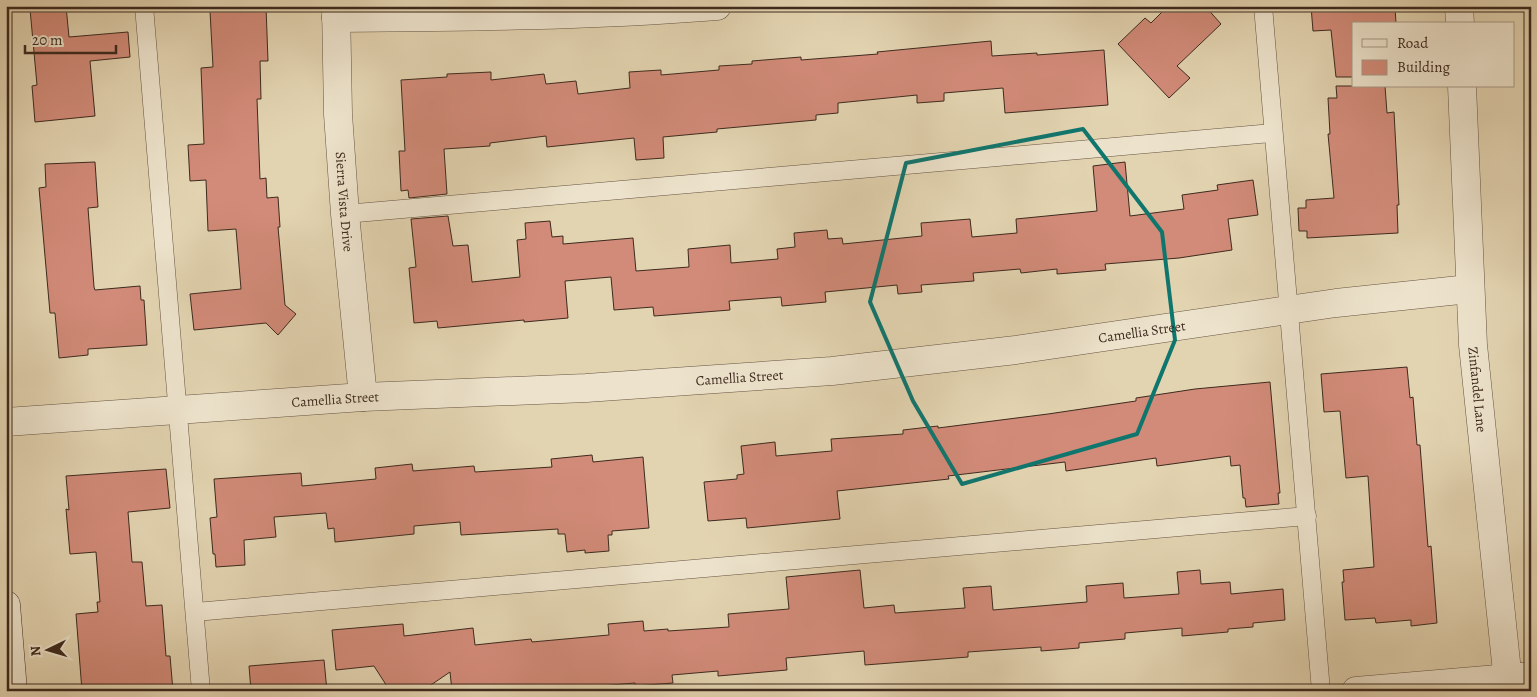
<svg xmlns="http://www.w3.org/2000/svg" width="1537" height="697" viewBox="0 0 1537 697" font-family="Alegreya,serif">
<rect width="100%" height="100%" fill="#e3d4b1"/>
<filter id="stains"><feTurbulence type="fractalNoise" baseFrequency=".004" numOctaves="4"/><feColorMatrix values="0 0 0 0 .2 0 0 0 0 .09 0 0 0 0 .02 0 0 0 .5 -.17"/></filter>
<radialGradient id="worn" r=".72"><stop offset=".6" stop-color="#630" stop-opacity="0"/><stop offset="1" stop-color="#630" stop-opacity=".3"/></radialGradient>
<g fill="#d28b79" stroke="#3d2a1e">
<polygon points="66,6 69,37 128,32 130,57 90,61 95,116 35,122 32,86 37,85 30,9"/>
<polygon points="231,6 266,6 268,61 260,61 261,99 257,99 260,179 266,178 267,198 278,197 280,227 278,227 285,305 296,314 278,335 266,323 194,330 190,294 241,289 236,229 208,231 206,180 190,181 188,145 204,144 201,68 213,67 210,11 232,9"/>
<polygon points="1168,6 1205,6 1221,24 1177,66 1190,78 1169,98 1118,44 1145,18 1151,23"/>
<polygon points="1311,6 1395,6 1396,24 1353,24 1353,77 1336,77 1331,30 1313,31"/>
<polygon points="991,41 992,56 1037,53 1037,55 1104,50 1108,105 1005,113 1003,88 944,93 944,101 917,103 917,95 838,103 838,113 816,115 816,120 717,129 717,132 663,137 664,158 636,160 634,138 547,147 546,136 490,143 490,146 444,149 447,194 409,198 408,190 401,191 399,151 405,151 401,80 447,77 447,74 491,72 491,80 544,74 546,84 576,81 578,94 630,88 629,72 661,70 661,75 719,70 719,66 752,64 752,61 801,57 801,60 878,54 877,52"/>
<polygon points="1336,86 1385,86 1387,113 1394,112 1399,205 1397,205 1398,233 1307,238 1307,231 1299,231 1298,208 1306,208 1306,200 1334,198 1328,134 1330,134 1328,98 1337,98"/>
<polygon points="95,162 98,207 88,208 94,287 95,290 140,286 141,300 144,300 147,345 88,349 88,355 59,358 55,313 50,313 39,188 46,187 45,164"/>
<polygon points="1125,162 1130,216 1184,209 1182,195 1218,190 1217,185 1253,180 1258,215 1228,219 1232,250 1179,258 1105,264 1106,270 1057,274 1057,269 1021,273 1020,269 973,273 974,281 921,285 922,292 898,294 897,285 825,292 826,302 782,306 781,297 729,301 730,310 654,316 653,307 614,310 611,277 565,281 568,318 524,322 524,320 438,328 437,321 414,323 409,268 416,267 411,219 448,216 453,246 468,245 472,282 520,277 517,240 526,239 525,223 550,221 552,237 563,236 563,244 633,238 636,271 689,267 688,249 730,245 731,263 778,259 777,249 795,247 794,233 827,230 828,239 842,238 843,244 922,236 921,223 970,219 972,237 1017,233 1016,219 1097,211 1093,166"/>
<polygon points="1407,367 1410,398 1413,397 1417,445 1420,445 1428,547 1431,546 1437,623 1411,626 1411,620 1376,623 1375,618 1345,620 1342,582 1344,582 1343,570 1374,567 1368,476 1346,478 1340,411 1324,412 1321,374"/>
<polygon points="1270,382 1280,493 1278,493 1279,504 1246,507 1245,498 1243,498 1240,465 1231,466 1230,456 1157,466 1156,458 1066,471 1065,462 948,476 949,479 837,491 840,519 747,528 746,518 708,521 704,482 737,479 737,475 744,474 741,446 775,442 776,456 832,451 831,439 903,434 903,430 938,426 938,428 1048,414 1136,401 1136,398 1195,389"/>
<polygon points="592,455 593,462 643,457 649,528 612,531 612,535 608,535 609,551 585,553 585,550 567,552 565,534 558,534 558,529 461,535 460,522 414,526 414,534 335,542 334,528 328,529 326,513 274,517 276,537 244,540 245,565 216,567 215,554 213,554 210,518 217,517 214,479 301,473 302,486 376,479 375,468 412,464 413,471 474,466 475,472 552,467 551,459"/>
<polygon points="166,469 170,508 128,512 132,562 142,562 146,606 162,605 166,656 170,656 173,691 82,691 76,614 98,612 97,602 100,602 96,552 70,554 66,509 69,510 66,476"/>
<polygon points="860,570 864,608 894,605 895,613 965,608 963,588 991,586 993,610 1087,602 1086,586 1123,583 1124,598 1179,594 1177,572 1200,570 1201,584 1230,582 1231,594 1283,589 1285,620 1253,623 1253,627 1228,629 1228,632 1182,636 1182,628 1125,633 1125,639 1079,643 1079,648 1041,651 1041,647 968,652 968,657 865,665 864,651 786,658 787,670 718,676 718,671 672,675 673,683 635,686 635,683 543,691 452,691 450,672 422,691 390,691 374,666 336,670 332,630 403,624 404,636 473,628 475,645 531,639 532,642 609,635 608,624 643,621 644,631 668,629 668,631 729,627 728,614 789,609 786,577"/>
<polygon points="324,660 327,691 251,691 249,666"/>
</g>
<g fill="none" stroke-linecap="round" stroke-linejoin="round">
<g stroke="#665443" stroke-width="19">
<g id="service">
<polyline points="144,6 201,691"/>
<polyline points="1263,6 1321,691"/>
<polyline points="345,214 1273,133"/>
<polyline points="195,612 1307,516"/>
</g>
</g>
<g stroke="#665443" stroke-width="29">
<g id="minor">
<path id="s1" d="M336,6l2,108 7,100 18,183"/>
<polyline points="1459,6 1460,24"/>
<path d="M336,18c127,-1 254,-2 381,-12"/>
<path id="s2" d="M1462,86l11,259 36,346"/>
<path id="s3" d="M6,422l357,-25 223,-9 246,-17 184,-21 320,-47 133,-14"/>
</g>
</g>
<g stroke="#665443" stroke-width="29">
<polyline id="tertiary" points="1356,691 1531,676"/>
</g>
<g stroke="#3d2a1e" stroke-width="29">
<polyline id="secondary" points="6,605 13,691"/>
</g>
<use href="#service" stroke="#ede3cc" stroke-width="18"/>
<use href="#minor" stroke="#ede3cc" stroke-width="28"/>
<use href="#tertiary" stroke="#ede3cc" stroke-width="28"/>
<use href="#secondary" stroke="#ede3cc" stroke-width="28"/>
</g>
<path fill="none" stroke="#0f766e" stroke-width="4" stroke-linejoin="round" d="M1083,129l79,103 13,108 -38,94 -175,50 -49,-83 -43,-99 36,-139z"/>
<g text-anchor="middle" stroke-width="4.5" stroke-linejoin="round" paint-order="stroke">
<g font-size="14" fill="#3d2a1e" stroke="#ede3cc">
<text dy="5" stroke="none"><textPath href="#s1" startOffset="196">Sierra Vista Drive</textPath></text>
<text dy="5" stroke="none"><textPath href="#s3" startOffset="1140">Camellia Street</textPath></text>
<text dy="5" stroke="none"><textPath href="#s3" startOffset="735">Camellia Street</textPath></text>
<text dy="5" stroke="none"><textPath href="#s2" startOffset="304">Zinfandel Lane</textPath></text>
<text dy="5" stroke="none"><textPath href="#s3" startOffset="330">Camellia Street</textPath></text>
</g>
</g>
<rect width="1537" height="697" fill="none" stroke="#e3d4b1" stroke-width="25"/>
<rect x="8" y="8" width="1522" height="682" fill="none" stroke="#3d2a1e" stroke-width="2.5"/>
<rect x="12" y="12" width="1512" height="672" fill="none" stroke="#3d2a1e"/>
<rect x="1352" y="22" width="162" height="65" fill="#ede3cc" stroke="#a79986"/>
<rect x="1362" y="39" width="25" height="8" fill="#ede3cc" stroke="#a79986"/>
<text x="1397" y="48" font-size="15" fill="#3d2a1e">Road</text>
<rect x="1362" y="60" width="25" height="15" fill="#d28b79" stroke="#a79986"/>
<text x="1397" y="72" font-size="15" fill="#3d2a1e">Building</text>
<g transform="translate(48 650) rotate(265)" stroke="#ede3cc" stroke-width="4" paint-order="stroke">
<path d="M0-4L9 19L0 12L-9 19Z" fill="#3d2a1e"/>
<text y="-8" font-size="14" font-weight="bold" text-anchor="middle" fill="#3d2a1e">N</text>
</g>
<path d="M25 45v8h91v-8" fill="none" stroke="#3d2a1e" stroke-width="2.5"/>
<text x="32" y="45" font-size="15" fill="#3d2a1e" stroke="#ede3cc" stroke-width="4" paint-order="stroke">20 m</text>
<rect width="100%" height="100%" filter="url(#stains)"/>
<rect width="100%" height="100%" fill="url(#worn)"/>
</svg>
